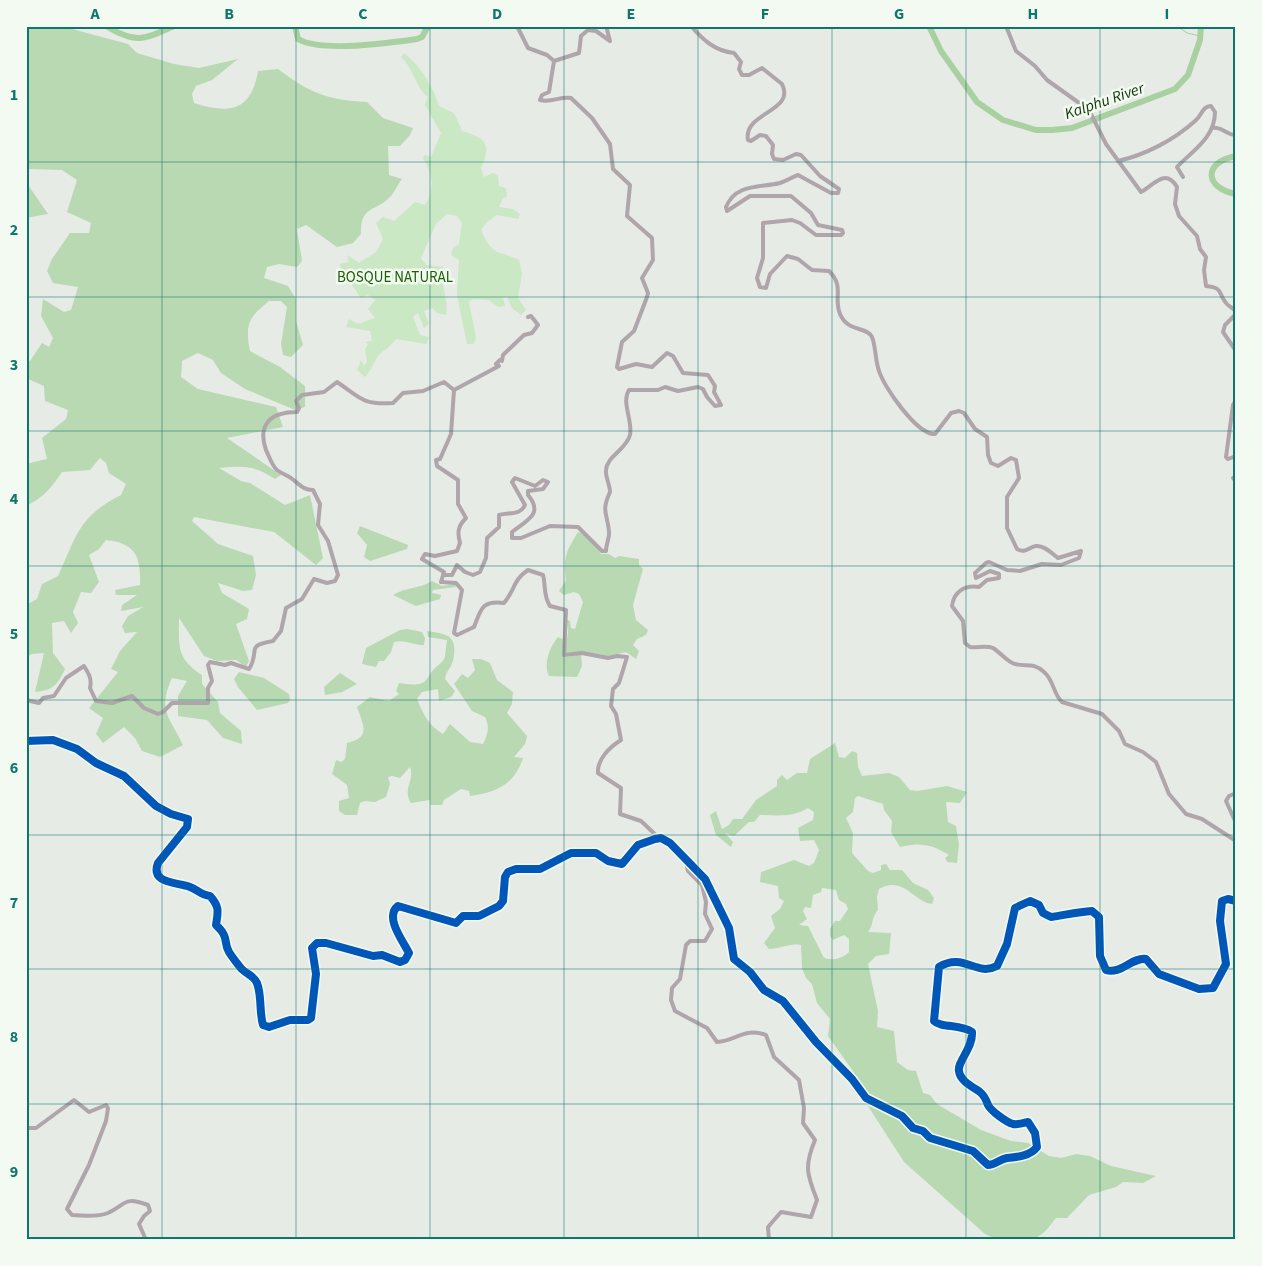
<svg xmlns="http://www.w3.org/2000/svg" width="1262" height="1266" viewBox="0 0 1262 1266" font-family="'Source Sans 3',sans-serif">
<rect width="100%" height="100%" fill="#e6ebe6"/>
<path fill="#c9e8c3" d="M404,53c17,13 29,34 35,53l15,7 8,18c24,7 30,13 19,37l3,9 9,-4 5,3 1,10 7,2 1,9 -4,1 -4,9 14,2 7,5 -2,5 -21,-4 -10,7 -6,8c12,27 15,19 38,30l3,13 -4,25 8,12 -5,5 -9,-7 -5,-12 -4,2 2,8 -7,1 -9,-7 -16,-1 -4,3 7,36 -3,6h-6l-10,-49 2,-35 -8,-5 2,-7 6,-4 3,-21 -5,-7 -10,-2 -11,10 -15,34 5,7 17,2c-4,16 6,31 3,48l-9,-2 -5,-5 -8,3 5,13 -5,4 -6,-15 -5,4 7,18 9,2 -3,7 -30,-5c-6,9 -13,11 -18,17 -4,7 -7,14 -13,21l-8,-7 4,-10 3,6 3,-4 -2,-13 3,-5 -3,-2 7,-1 -2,-10 -24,-4 3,-8 9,5 17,-6 -7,-9 7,-9 -7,-5 -7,3 -9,-13 5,-8 -13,-1 -4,-6v-6l9,-2 -2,-7 12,8 17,-11 7,-13 -7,-16 7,-6 11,4 21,-19 10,3c10,-17 8,-31 -2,-47l2,-3 6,2 10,-24 -16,-28 3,-8c-13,-10 -14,-28 -27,-40z"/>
<g fill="#b9d9b3" fill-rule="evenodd">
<path d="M26,26h35l67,18 9,9 37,11 25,4 39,-9 -26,21 -16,6 -4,8 2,9c35,11 57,9 64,-32l20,-2c32,24 49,31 89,33l16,16 30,10 -3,7 -10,11h-12l1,29 13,4c-4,5 -7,12 -11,17 -16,17 -31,9 -30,38l-8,9 -16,4 -31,-22 -9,4 5,32 -5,6 -18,-3 -12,3 -3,11 24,8 8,13v22l7,24 -12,12 -8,-2 -2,-11 6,-37 -6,-6h-12c-21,17 -24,23 -19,50l30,16 25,19v21l-10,3 -50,-21 -24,-16 -8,-13 -15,-7 -16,8 -1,16 17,12 78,18 7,20 -56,11 54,37 -6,4c-21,-14 -32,-13 -56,-11l22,13 9,2 35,22 25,-10 13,63 -7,7 -42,-33 -80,-15 -2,4 26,23 35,12 3,19 -4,15 -9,1 -25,-8 4,10 27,16 -2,10 -11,5 13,37 -3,6 -10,-7 -19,1 -13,-5 -25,-38c0,29 -3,40 23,57v9l16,18 2,11 21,18 1,13 -19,-6 -16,-18 -29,-4v-20l9,-15 -15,-3c-15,33 -2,39 11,67l-23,12 -18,-6 -7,-13 -11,-11 -21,16 -7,-9 7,-16 -14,-10 29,-36 -7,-3 9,-18 17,-19 -12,1 -3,-7 6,-10 15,-9 -22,4 1,-6 15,-10h-21l-1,-5 25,-5c1,-28 -4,-42 -34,-45l-7,9 -10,6 10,27 -8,11 -10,-1 -8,20 5,11 -7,10 -7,-12 -12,2 1,30 12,16c-8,17 -12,21 -30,23l9,-39 -12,1 -6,3v-52l11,-6 5,-15 16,-8c19,-41 20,-59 63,-81l5,-11 -17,-11 -3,-10 -6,-5 -10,12 -28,2c-10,15 -19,26 -36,34v-42l21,-5 -5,-21 24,-19 2,-9 -23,-9 -1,-15 -18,-8v-17h4l12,-18 7,4 4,-9 -12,-22 2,-17 21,13 7,-2 7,-23 -25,-4 -6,-12 5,-12 18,-26h19l2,-10 -24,-11 10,-32 -15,-10 -33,-1 -1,16 20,29 -22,4z"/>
<polygon points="360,526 408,545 407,549 370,561 364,557 367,545 357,533"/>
<path d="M578,532l12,4 11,18h8l6,4 4,-2 20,3v6l4,4 -10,36 3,15 12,10 -2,5 -9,4 -4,6 6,6 -3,8 -10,-7 -20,5c-13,-8 -27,1 -41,-4l3,-21 -1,-12 3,1 1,7 4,1 8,-27 -4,-8 -5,-2 -10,3 -5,-4 7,-11c-3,-23 0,-28 12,-48z"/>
<path d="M432,581l10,5 13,-2 1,3 -23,3 -1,3 9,2 -1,4 -24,7 -23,-11c12,-8 27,-6 39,-14z"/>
<path d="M407,629l15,3 3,6 -1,7c-10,0 -21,-6 -30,-3l-3,10 -7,9h-5l-3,6 -14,-3 4,-16 34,-18z"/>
<path d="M427,631c22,3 31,5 26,30 -2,7 -7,10 -8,18l10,12 -4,6 -12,4 -1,-12 -16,3 -5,7c6,15 12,27 26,35l7,-10 20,18 13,2c5,-10 7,-17 2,-27l-13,-6 -18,-27 8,-10 6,4 7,-8 -3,-11h9l9,4 7,17 16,12 -1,12 -5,9 20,23 -2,8 -11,13 9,1c-9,27 -26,34 -53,38l-1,-5 -8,-2 -17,11 -2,5h-12v-5l-19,3c-9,-14 4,-23 -1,-36l-10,11 -8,-2 -4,1 2,7 -4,13 -11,5 -10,-1 -5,2 -3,12h-12l-6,-4v-10l10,-3 -2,-13 -15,-11 4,-14 5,2 4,-3 2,-16c25,-6 16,-18 10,-36l13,-10 19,4 10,-7 -3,-3 3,-8c8,1 22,4 27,-3 3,-3 4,-7 7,-10 15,-13 11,-9 14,-30l-19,-3z"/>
<path d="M558,637l6,3 -1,16 5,1 13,-3 1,12 -5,11 -28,-1c-6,-13 1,-29 9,-39z"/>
<polygon points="239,672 264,678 289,694 290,700 288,703 257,710 238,687 234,679"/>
<polygon points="340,673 357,684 342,692 325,695 324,687"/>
<path d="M835,743l4,14 6,1 7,-7 5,2 1,14 4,9 27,-3 10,4 11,13 7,1 30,-5 20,6 -7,11 -14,-1 2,20 8,4 3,18 -2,19 -10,-1 -2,-4 4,-3c-17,-11 -30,-13 -49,-8l-9,-15 1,-11 -8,-11 -1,-6 -25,-8 -3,2 -2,14 -7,6 7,15 -1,20 16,18 5,2 8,-3v-5l5,-1 4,6h12l11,13 15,7 6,8 -2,6c-18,-2 -29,-29 -53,-15l-2,8 1,13c-7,7 -4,15 -10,22l23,1 -2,21 -13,2 -8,8 10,47 -1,16 17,4 3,31 11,8 8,1 7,22 7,2 7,9 44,26 30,11 17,2 21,13 12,2 15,-4 14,2 21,10 45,10 -13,7 -20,-1 -7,5 -27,8 -22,23h-11c-5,6 -10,14 -17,18 -14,8 -40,6 -54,-2l-81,-72 -36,-56 -15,-35 -25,-35 2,-17 -13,-16 -5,-19 -6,-6 -4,-10 -1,-23c-12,-2 -21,4 -32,4l-5,-6 11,-15 -4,-12 9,-7 4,-8 -5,-3 -1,-12 -18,-4 1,-10 33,-12 15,6 5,-3 5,-13 -5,-10 -14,1 -2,-13 15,-8 1,-8 -6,-4c-16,10 -31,7 -48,7l-6,7h-5l-15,14 -9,-3 8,9 -2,5 -15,-12 -6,-20 6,-4 6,18 7,-4 4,-6h9l14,-19 21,-14v-6l5,-5 5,5 10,-7h10l3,-14zM822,888l14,2 3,10 7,4 2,5 -8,12h-5l-5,8v7l3,4 11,-5 5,4v13c-7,7 -17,9 -25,6l-16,-32 -9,-1 8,-6 -4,-8 2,-4 6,1 2,-13 8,-3z"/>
</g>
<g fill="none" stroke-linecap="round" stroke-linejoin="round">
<polyline stroke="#a9d0a1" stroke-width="1" points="1177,26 1187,33 1200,36"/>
<g stroke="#a9d0a1" stroke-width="6">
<path d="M106,26c30,18 37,14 68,0"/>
<path d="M295,26l3,13c23,14 92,4 119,0l5,-2 6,-11"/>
<polyline points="929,26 941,51 977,102 1003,120 1036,130 1052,130 1072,128 1175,89 1188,75 1200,40 1201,26"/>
<path d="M1236,156c-33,6 -32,32 0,38"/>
</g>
<g stroke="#afa5aa" stroke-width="4">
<path d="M691,26c12,14 24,25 43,27l7,9 -2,7 3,6h7l13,-7 20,16c14,28 -39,28 -34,56l3,1 9,-6 6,1 7,9 -1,9 2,5 9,1 13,-6 5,1 19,21 19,13 -1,4h-7l-33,-18c-6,2 -11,6 -18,8 -20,5 -44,0 -54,24l1,4 23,-15h41l20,17 7,12 24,5 1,3 -2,2h-25l-16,-12 -8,-3 -29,3v35l-6,20 3,9 6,1 4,-14 17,-18 11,3 14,11 17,1c16,16 4,26 11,43 8,19 27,12 32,23 4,10 3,23 7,34 5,16 38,64 56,63l16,-21 8,-2 5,2 11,16 12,8 1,18 3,8 7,3 13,-8 5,2 3,18 -12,19v31l10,21c9,5 11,-2 19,-3 9,-1 16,8 22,12l23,-7 -2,7 -18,7 -19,-1 -22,7 -13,-1 -18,-8 -3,1 -11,10 1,5 14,-7 9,3v4l-12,2 -8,7c-14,-2 -25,4 -27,19l11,15 2,22 5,4c8,1 16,-2 23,1 7,4 15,15 22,16 12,3 18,-2 29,8 10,8 9,22 18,30l40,12 17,17 6,13 18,8 13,10 13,32 17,20 16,5 34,22"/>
<path d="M1006,26l10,25 19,15 12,14 42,30 17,34 35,48c12,-6 24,-25 36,-5l-2,17 4,12 18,20 3,13 6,8 -2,13 2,16c18,2 11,6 20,17 2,3 7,5 10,8"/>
<polyline points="554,61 579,53 581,36 588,30 596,31 610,41 606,26"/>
<path d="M1212,128c10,-2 14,7 24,7"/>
<path d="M1118,161c27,-6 56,-21 77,-40 7,-5 7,-15 16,-15l4,6c0,26 -23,39 -38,55l6,10"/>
<polyline points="1236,314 1225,325 1223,332 1236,351"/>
<path d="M528,317l3,-1 7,9 -6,8 -8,2 -21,20 -1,6 -2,-1 -4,4 3,2 -45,24 -3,44 -11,25 -4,1 1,6 21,14v24l8,14c-8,8 -9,14 -6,25l-3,8 -22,5 -10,-2 -3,5 22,13 -3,10 15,1 6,7 -8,43 3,2 17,-8c7,-18 8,-27 30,-24 11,-13 9,-23 24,-33l15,5c3,11 0,21 7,31l16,4 -2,45 18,-2 26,5 9,-2 10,1 -8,26 -6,6 -2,17 5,8 5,26c-11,7 -24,19 -23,33l23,15 -1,26 21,7 18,17"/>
<polyline points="1236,400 1233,405 1226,457 1228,459 1236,456"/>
<polyline points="1236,476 1233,478 1236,481"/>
<path d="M443,575h9l5,-10 8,7 8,3 7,-3 6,-14 1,-20 12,-11v-12c10,-3 21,1 26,-10l-13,-23 3,-4 20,8 8,-6 5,2 -5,7 -15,2v4c16,19 -1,25 -16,37v6h9l29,-12 28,1 24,24h4c0,-7 4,-14 3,-20 -2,-19 -8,-19 1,-39 0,-7 -5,-16 -4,-22 1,-14 20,-20 24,-35 3,-14 -9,-33 -1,-45h29l7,-3 13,4 20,-4 5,2 4,8 8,9 6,-1 -7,-13 1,-6 -7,-11 -25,-2 -10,-17 -6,-3 -15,14 -16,-3 -17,5 -2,-2 5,-25 12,-11 13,-34 1,-4 -6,-15 11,-18 -1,-22 -25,-22 3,-31 -17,-16 -3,-25 -18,-26 -21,-20c-10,-2 -20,5 -31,2l2,-5 7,-3 5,-31 -7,-6 -19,-7 -11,-22"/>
<path d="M26,700l13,3 4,-5 11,-2 12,-18 18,-12c5,8 8,13 6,22l6,13 16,2 20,-7 12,12 14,6 5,-2 9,-9h36v-15l4,-7 -4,-16 2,-3 15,3 6,-2 18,6c12,-19 -5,-23 24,-28l8,-10 5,-23 16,-9 12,-20 13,4 8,-2 3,-6 -10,-34 -10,-16 2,-21 -7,-14c-10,0 -14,-6 -22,-12 -5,-3 -10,-5 -14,-8 -5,-4 -8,-14 -11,-20 -9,-26 5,-38 31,-38l2,-4 -3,-7 6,-6 22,-3 13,-10c24,16 25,23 56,21l10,-10 20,-2 21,-9 10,8"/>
<path d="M26,741l27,-1 24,9 19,14 28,13 32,30 15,8 17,5 -1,8 -29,36c-8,21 19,19 32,24 8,3 11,8 20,9 10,11 8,16 6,29 14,13 7,17 13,27 3,5 7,10 11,15 5,7 14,8 17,16 5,13 2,28 6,42l6,2 21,-7h18l3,-2 5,-44 -4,-26 5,-5h9l47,13 9,-1 18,7 5,-2 4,-7c-6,-12 -25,-36 -11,-47l58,17 7,-7h16l20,-10 4,-5 2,-24 3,-5 8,-3h24l31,-16h25l12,8 14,3 16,-19 17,-6 6,-1 9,5 35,36 24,49 5,31 16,13 14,18 19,11 33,41 36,37 14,19 36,18 11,12 10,3 7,7 43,13 15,14c7,0 12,-6 19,-7 11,-1 23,-2 30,-11l-2,-14 -7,-11c-4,1 -10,3 -15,2 -7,-2 -22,-13 -25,-19 -2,-5 -3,-9 -8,-13 -7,-5 -20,-11 -21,-21 -2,-9 14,-23 13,-39 -11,-8 -31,-4 -38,-11l5,-54c25,-15 37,10 58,-1l10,-22 8,-36 15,-7 9,4 4,8 8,4c14,-2 27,-5 41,-6l7,6 1,39 6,14c14,5 26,-13 40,-11l13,15 40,15 14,-1 13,-24 -6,-43 2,-20 6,-2 8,2"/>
<polyline points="1236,793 1229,796 1226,801 1236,823"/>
<path d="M686,862l2,9 14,14 4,17 -1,12 7,15 -7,12h-15l-4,4 -6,34 -8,9 -1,12 4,11 32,17 10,14c18,-1 29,-15 49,-7l8,22 25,23 5,28 -1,15 12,17c-11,26 -8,35 2,60l-6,17 -30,-5 -13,15 1,13"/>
<path d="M26,1128h10l38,-28 15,12 17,-7 2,3 -2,13 -17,44 -22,44 5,6c11,1 26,2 36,-2 19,-9 15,-17 40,-8l2,6 -6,5 -5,8 7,16"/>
</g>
<g stroke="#f3faf1" stroke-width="11">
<path id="cycleway" d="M26,741l27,-1 24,9 19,14 28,13 32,30 15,8 17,5 -1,8 -29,36c-8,21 19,19 32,24 8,3 11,8 20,9 10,11 8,16 6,29 14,13 7,17 13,27 3,5 7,10 11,15 5,7 14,8 17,16 5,13 2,28 6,42l6,2 21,-7h18l3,-2 5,-44 -4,-26 5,-5h9l47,13 9,-1 18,7 5,-2 4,-7c-6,-12 -25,-36 -11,-47l58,17 7,-7h16l20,-10 4,-5 2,-24 3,-5 8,-3h24l31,-16h25l12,8 14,3 16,-19 17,-6 6,-1 9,5 35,36 24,49 5,31 16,13 14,18 19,11 33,41 36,37 14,19 36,18 11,12 10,3 7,7 43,13 15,14c7,0 12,-6 19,-7 11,-1 23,-2 30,-11l-2,-14 -7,-11c-4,1 -10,3 -15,2 -7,-2 -22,-13 -25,-19 -2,-5 -3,-9 -8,-13 -7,-5 -20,-11 -21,-21 -2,-9 14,-23 13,-39 -11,-8 -31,-4 -38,-11l5,-54c25,-15 37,10 58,-1l10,-22 8,-36 15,-7 9,4 4,8 8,4c14,-2 27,-5 41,-6l7,6 1,39 6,14c14,5 26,-13 40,-11l13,15 40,15 14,-1 13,-24 -6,-43 2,-20 6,-2 8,2"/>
</g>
<use href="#cycleway" stroke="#0057b8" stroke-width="8"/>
</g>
<path fill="none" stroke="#0f766e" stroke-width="1" stroke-opacity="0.55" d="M162,26v1214M296,26v1214M430,26v1214M564,26v1214M698,26v1214M832,26v1214M966,26v1214M1100,26v1214M26,162h1210M26,297h1210M26,431h1210M26,566h1210M26,700h1210M26,835h1210M26,969h1210M26,1104h1210"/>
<g text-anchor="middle" stroke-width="5" stroke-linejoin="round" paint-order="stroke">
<g font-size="15" fill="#1c6003" stroke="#f3faf1">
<text x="395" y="282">BOSQUE NATURAL</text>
</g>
<g font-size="16" font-style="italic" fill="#113408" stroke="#f3faf1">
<text transform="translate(1104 100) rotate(-19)" y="6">Kalphu River</text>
</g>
</g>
<rect width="1262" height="1266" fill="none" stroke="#f3faf1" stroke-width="55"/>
<rect x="28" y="28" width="1206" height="1210" fill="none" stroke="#0f766e" stroke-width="2"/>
<g font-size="16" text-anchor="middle" font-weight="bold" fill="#0f766e">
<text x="95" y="19">A</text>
<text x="229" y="19">B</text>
<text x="363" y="19">C</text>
<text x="497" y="19">D</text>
<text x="631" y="19">E</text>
<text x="765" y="19">F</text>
<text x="899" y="19">G</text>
<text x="1033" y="19">H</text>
<text x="1167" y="19">I</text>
<text x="14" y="100">1</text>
<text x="14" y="235">2</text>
<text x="14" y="370">3</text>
<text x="14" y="504">4</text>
<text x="14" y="639">5</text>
<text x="14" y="773">6</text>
<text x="14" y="908">7</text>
<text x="14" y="1042">8</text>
<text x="14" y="1177">9</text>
</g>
</svg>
